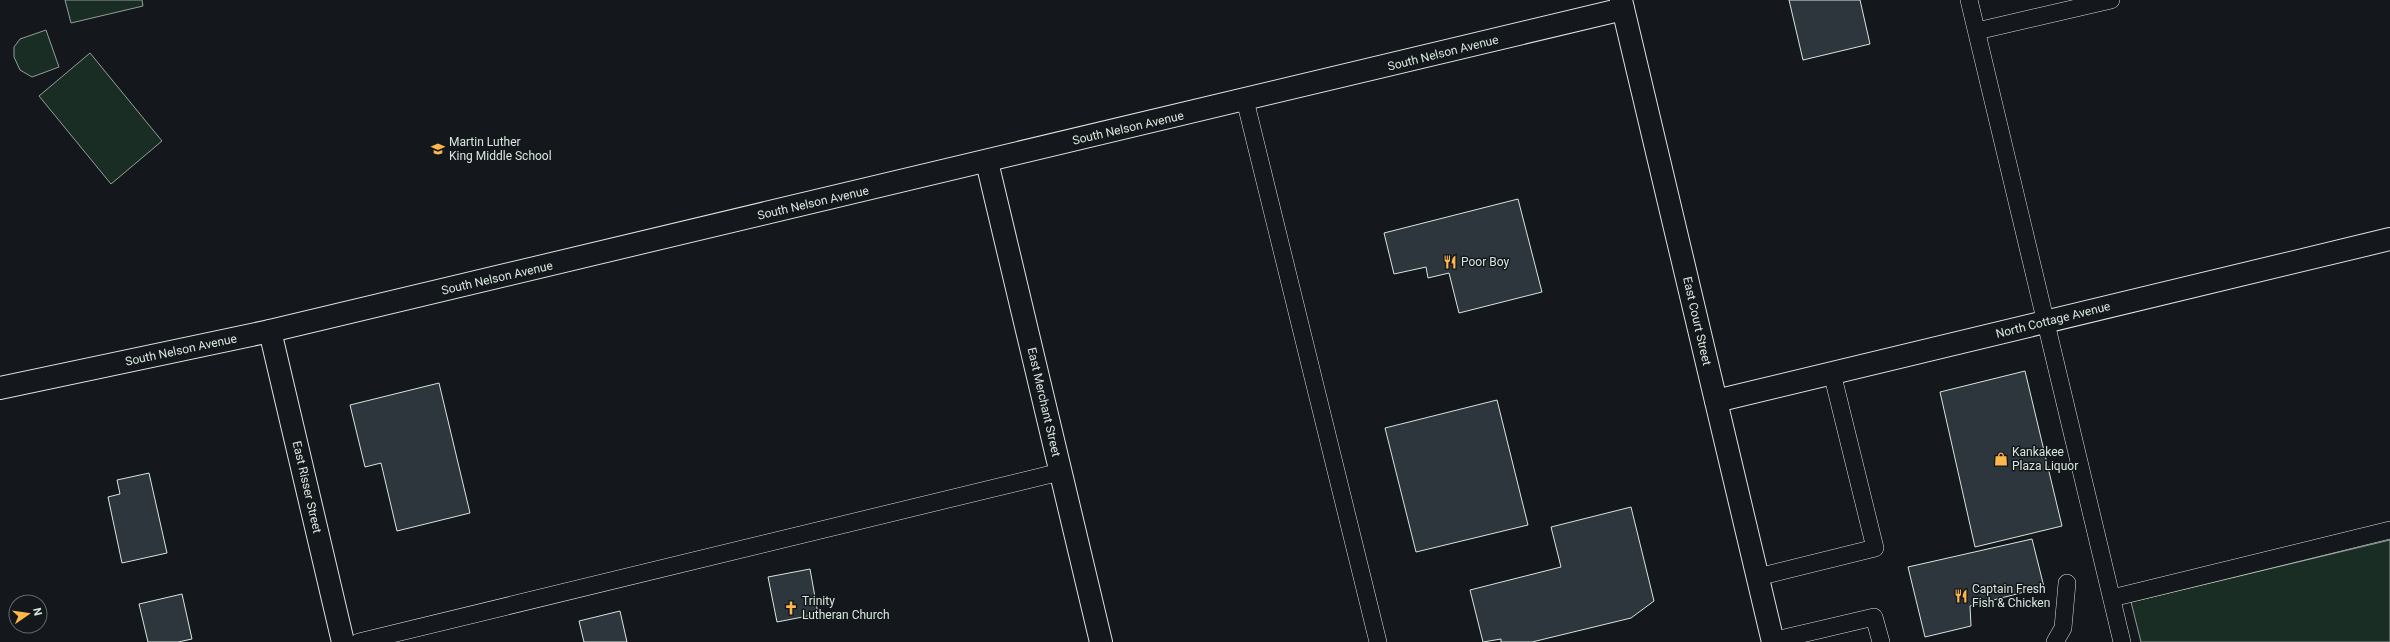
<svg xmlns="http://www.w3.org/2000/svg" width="2390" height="642" viewBox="0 0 2390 642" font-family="Roboto,sans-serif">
<rect width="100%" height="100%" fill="#14181c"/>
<g fill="#1a2d24" stroke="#939e99">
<polygon points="65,0 142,0 143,6 71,23"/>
<polygon points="46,30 59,67 32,77 20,70 14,57 14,47 20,39"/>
<polygon points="90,53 162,141 111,184 39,96"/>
<polygon points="2390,540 2390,642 2141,642 2131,602"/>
</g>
<g fill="#2c363c" stroke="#d8e6dc">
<polygon points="1789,0 1860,0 1870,44 1803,60"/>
<polygon points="1518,199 1542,292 1459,313 1449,273 1428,278 1426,267 1394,274 1384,233"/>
<polygon points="2025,371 2062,526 1975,547 1940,392"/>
<polygon points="439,383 470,513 397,531 381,463 365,467 350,405"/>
<polygon points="1497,400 1528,525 1416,552 1385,428"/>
<polygon points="149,473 167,553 122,563 108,497 120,494 117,480"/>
<polygon points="1631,507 1654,601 1631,618 1532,642 1501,642 1501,639 1483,642 1470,590 1561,567 1551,527"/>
<polygon points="2032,539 2044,587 1970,606 1971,626 1925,637 1908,567"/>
<polygon points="810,569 818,614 777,622 768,577"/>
<polygon points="182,594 192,639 178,642 148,642 139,604"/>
<polygon points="620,611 627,642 584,642 579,621"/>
</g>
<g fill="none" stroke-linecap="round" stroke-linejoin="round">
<g stroke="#d8e6dc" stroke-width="18">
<g id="service">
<polyline points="1969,0 2122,642"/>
<polyline points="1977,31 2111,0"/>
<polyline points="1245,100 1378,642"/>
<polyline points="1758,577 1875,548 1832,373"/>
<polyline points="2112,598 2390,530"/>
<polyline points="1772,641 1874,617 1881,642"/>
<polyline points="359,642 1060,472"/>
<polyline points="2055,642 2063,628 2067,583"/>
</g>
</g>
<g stroke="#d8e6dc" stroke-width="24">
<g id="minor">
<polyline points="987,162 1101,642"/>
<polyline points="270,331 343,642"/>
<polyline points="1716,401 2390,239"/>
</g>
</g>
<g stroke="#d8e6dc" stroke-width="24">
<polyline id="secondary" points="0,388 270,331 1623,9"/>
</g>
<g stroke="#d8e6dc" stroke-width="24">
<polyline id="primary" points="1621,0 1773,642"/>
</g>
<use href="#service" stroke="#14181c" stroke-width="17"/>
<use href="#minor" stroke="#14181c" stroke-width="22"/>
<use href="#secondary" stroke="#14181c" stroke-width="22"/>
<use href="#primary" stroke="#14181c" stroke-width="22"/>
</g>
<defs>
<g id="school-bare" transform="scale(1.08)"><path d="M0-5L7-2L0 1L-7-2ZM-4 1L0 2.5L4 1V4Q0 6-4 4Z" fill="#ffb74d" stroke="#14181c" stroke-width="2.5" paint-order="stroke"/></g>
<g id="restaurant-bare" transform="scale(1.08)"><path d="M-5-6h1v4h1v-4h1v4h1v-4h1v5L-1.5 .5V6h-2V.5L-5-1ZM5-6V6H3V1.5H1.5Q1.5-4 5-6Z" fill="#ffb74d" stroke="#14181c" stroke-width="2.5" paint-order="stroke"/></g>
<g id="shop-bare" transform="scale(1.08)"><path d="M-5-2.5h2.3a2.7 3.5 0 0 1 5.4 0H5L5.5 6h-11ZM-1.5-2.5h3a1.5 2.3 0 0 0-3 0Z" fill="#ffb74d" stroke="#14181c" stroke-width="2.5" paint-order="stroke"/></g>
<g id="church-bare" transform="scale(1.08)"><path d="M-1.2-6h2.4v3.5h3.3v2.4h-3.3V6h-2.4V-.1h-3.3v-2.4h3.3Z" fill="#ffb74d" stroke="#14181c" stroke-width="2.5" paint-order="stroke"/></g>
</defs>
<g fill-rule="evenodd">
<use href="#school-bare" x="438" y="149"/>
<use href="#restaurant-bare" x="1450" y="262"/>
<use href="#shop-bare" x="2001" y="459"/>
<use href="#restaurant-bare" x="1961" y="596"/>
<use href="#church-bare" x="791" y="608"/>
</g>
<g text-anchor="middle" stroke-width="3" stroke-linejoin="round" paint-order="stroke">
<g font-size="12" fill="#d8e6dc" stroke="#14181c">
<text transform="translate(1443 53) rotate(-14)" y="4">South Nelson Avenue</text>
<text transform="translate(1128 128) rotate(-13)" y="4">South Nelson Avenue</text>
<text transform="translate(813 203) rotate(-13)" y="4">South Nelson Avenue</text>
<text transform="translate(497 278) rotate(-13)" y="4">South Nelson Avenue</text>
<text transform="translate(2053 320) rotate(-14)" y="4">North Cottage Avenue</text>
<text transform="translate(1697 321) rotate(77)" y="4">East Court Street</text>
<text transform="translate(181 350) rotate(-12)" y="4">South Nelson Avenue</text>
<text transform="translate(1044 402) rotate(77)" y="4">East Merchant Street</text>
<text transform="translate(307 487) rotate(77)" y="4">East Risser Street</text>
</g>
<g font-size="12" fill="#d8e6dc" stroke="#14181c" text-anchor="start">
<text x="449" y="146">Martin Luther<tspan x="449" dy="14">King Middle School</tspan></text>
<text x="1461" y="266">Poor Boy</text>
<text x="2012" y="456">Kankakee<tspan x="2012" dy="14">Plaza Liquor</tspan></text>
<text x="1972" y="593">Captain Fresh<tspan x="1972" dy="14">Fish &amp; Chicken</tspan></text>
<text x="802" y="605">Trinity<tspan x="802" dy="14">Lutheran Church</tspan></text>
</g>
</g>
<g transform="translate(28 614) rotate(77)"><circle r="19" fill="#14181c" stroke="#626a69"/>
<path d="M0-3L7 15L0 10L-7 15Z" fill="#ffb74d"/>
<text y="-6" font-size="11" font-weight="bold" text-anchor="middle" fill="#d8e6dc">N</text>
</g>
</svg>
